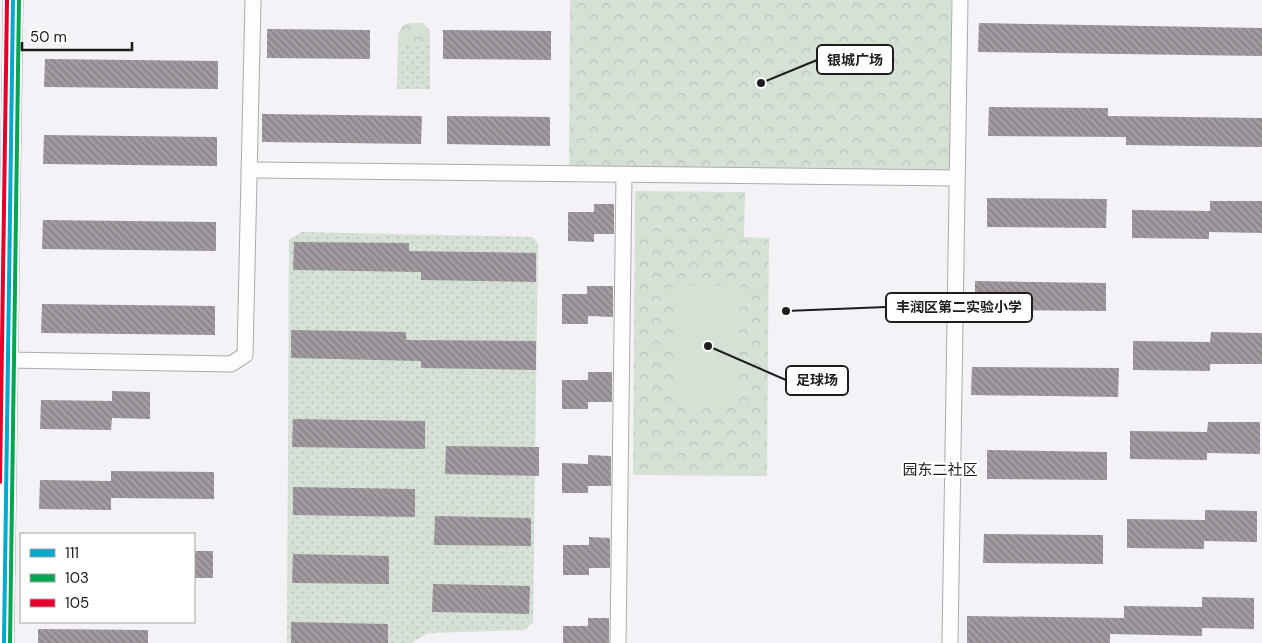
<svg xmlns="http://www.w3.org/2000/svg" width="1262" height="643" viewBox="0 0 1262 643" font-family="'DM Sans','Noto Sans SC',sans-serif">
<defs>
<pattern id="grass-dots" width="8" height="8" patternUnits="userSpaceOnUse" patternTransform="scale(1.25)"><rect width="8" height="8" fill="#d6e1d6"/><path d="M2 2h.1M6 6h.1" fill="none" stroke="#b7c0b7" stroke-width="1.8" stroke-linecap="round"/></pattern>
<pattern id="park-crowns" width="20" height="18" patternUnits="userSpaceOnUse" patternTransform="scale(1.25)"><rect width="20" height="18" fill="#d6e1d6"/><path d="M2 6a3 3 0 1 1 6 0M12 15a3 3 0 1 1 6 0" fill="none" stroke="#b7c0b7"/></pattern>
<pattern id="building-back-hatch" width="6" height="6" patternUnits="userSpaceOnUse" patternTransform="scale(1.25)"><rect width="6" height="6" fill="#a19aa0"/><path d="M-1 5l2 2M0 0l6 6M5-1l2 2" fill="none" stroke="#837d82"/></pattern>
</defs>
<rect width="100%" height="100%" fill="#f4f2f6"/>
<g fill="url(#grass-dots)">
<polygon points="398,45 430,45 430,89 397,89"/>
<polygon points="302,232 533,237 538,243 533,622 525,630 428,633 411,643 287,643 289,239"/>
</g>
<g fill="url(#park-crowns)">
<polygon points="570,0 951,0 951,163 948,169 941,172 569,167"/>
<path d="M411,23h12l7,8v14h-32c0,-12 0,-19 13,-22z"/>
<polygon points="635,191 745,192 744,237 769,238 767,476 633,475"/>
</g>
<polygon fill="#d6e1d6" points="677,285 740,286 738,408 675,406"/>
<g fill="url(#building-back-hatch)">
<polygon points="979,23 1262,28 1262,56 978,52"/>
<polygon points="267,29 370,30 370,59 267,58"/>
<polygon points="443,30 551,31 551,60 443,59"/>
<polygon points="45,59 218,61 218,89 44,87"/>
<polygon points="989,107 1108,108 1108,116 1262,118 1262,147 1126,145 1126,137 988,136"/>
<polygon points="262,114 422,116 421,144 262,142"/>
<polygon points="447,116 550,117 550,146 447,144"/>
<polygon points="44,135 217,137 217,166 43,164"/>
<polygon points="987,198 1107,199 1106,228 987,227"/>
<polygon points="1210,201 1262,201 1262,233 1209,232 1209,239 1132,238 1132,210 1210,211"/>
<polygon points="594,204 614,204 614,234 594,234 594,242 568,241 568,212 594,212"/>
<polygon points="43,220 216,222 216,251 42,249"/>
<polygon points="294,242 409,243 409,251 536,253 536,282 421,280 421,272 293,270"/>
<polygon points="975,281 1106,283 1106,311 975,310"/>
<polygon points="587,286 613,286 613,317 588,316 588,324 562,324 562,294 587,294"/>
<polygon points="42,304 215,306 215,335 41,333"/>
<polygon points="291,330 406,332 406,340 536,341 536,370 421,368 421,361 291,358"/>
<polygon points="1211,332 1262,333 1262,364 1210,364 1210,371 1133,370 1133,341 1210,342"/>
<polygon points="972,367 1119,368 1118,397 971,395"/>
<polygon points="588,372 612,372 612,402 588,402 588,409 562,409 562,380 588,380"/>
<polygon points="112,391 150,392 150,419 112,418 111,430 40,429 41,400 112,401"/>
<polygon points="293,419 425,421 425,449 292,447"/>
<polygon points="1208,422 1260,422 1260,454 1207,453 1207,460 1130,459 1130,431 1207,432"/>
<polygon points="446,446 539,447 539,476 445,474"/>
<polygon points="987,450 1107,452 1107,480 987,479"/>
<polygon points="588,455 611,456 611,486 588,486 588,493 562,493 562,463 588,464"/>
<polygon points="111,471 214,472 214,499 111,498 111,510 39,509 40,480 111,481"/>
<polygon points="293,487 415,489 415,517 293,515"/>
<polygon points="1205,510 1257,511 1257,542 1204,541 1204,549 1127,548 1127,519 1205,520"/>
<polygon points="435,516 531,518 531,546 434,545"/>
<polygon points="984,534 1103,535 1103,564 983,563"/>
<polygon points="589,537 610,538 610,568 589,568 589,575 563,575 563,545 589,545"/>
<rect x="194" y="551" width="19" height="27"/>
<polygon points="293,554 389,556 389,584 292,583"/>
<polygon points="433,584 530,586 529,614 432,612"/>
<polygon points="1202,597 1254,598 1254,629 1202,628 1202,636 1110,634 1110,643 967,643 967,616 1124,618 1124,606 1202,607"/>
<polygon points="588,618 609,618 609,643 563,643 563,626 588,626"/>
<polygon points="291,622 388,624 388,643 291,643"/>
<polygon points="38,629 148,630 148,643 38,643"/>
</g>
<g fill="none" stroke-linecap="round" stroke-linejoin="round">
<g stroke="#acaaad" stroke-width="17">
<g id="minor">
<polyline points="249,170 957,178"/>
<polyline points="8,360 231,364 245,355 253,0"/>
<polyline points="618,643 624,174"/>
<polyline points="950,643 960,0"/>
</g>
</g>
<g stroke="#acaaad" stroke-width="21">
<polyline id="tertiary" points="4,643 13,0"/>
</g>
<use href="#minor" stroke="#fdfdfe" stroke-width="15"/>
<use href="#tertiary" stroke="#fdfdfe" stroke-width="19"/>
<g stroke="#fff" stroke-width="8">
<polyline id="bus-1" points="4,643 13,0"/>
</g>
<g stroke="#fff" stroke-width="8">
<polyline id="bus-2" points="10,643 19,0"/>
</g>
<g stroke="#fff" stroke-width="8">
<polyline id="bus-3" points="0,482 7,0"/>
</g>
<use href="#bus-1" stroke="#00a9ce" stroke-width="4"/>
<use href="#bus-2" stroke="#00a651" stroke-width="4"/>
<use href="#bus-3" stroke="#e4002b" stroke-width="4"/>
</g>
<g text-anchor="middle" stroke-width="5" stroke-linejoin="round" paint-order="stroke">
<g font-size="15" fill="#1e1c1f" stroke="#fff">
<text x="940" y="475">园东二社区</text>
</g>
</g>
<path fill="none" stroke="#1e1c1f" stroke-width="2" d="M761 83L817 60M786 311L886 307M708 346L786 380"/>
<g fill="#1e1c1f" stroke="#fff" stroke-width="2">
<circle cx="761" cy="83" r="5"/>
<circle cx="786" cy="311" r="5"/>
<circle cx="708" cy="346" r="5"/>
</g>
<g fill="#fff" stroke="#1e1c1f" stroke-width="2">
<rect x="817" y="45" width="76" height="29" rx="5"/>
<rect x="886" y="293" width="146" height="29" rx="5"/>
<rect x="786" y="366" width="62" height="29" rx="5"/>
</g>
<g font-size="14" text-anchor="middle" font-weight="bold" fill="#1e1c1f">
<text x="855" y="65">银城广场</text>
<text x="959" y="312">丰润区第二实验小学</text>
<text x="817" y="385">足球场</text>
</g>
<rect x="20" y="533" width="175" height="90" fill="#ffffff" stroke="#a5a4a5"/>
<rect x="30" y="549" width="25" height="8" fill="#00a9ce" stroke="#a5a4a5"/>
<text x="65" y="558" font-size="15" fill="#1e1c1f">111</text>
<rect x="30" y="574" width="25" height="8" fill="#00a651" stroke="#a5a4a5"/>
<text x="65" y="583" font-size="15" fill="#1e1c1f">103</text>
<rect x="30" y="599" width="25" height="8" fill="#e4002b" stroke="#a5a4a5"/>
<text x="65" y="608" font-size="15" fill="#1e1c1f">105</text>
<path d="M22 42v8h110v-8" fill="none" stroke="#1e1c1f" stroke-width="2.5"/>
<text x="30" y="42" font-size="15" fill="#1e1c1f" stroke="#ffffff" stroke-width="4" paint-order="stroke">50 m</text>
</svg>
